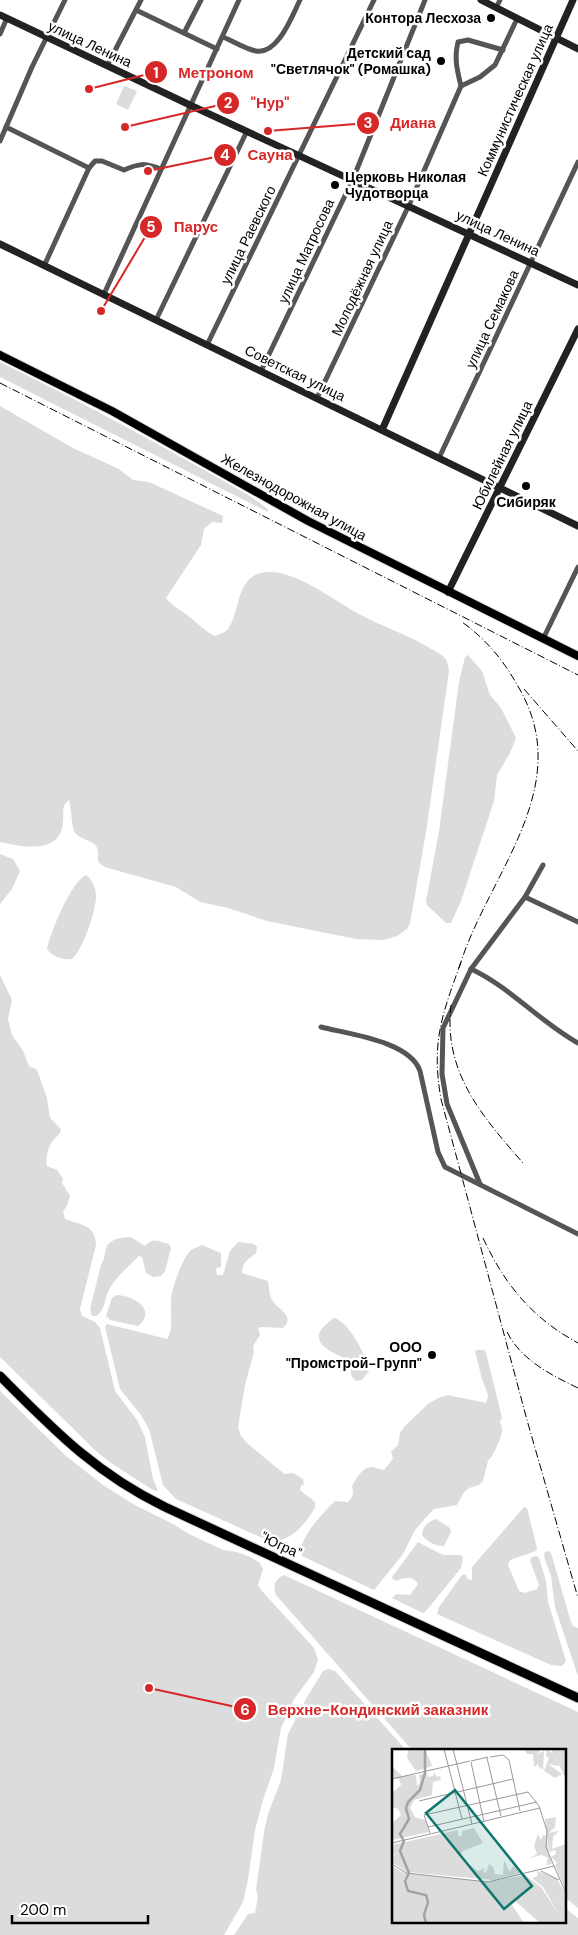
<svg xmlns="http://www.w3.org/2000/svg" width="578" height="1935" viewBox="0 0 578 1935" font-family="'DM Sans',sans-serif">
<rect width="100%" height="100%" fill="#fff"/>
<g fill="#dcdcdc">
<polygon points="124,86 137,91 128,110 116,104"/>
<path d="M0,362c86,42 170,88 253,136l15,11v3l-268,-135z"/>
<path d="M0,406l73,42 46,21 14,11 16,2 74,34 -1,7 -10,-1 -8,7 -3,16 -35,53c7,9 17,13 26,21 8,6 14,13 23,17 4,-2 10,-3 13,-7 12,-17 8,-47 30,-55 30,-11 76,27 101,40 22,12 47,20 69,33 5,3 12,6 16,10 4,4 4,9 5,14l-23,161 -16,91 -3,6 -10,7 -13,4 -28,-1 -89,-18 -39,-13 -28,-6 -24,-15 -68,-19c-18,-7 -5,-12 -12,-22 -4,-6 -15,-6 -20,-12 -5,-6 -4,-24 -7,-34 -8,6 -5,12 -6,21 -1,34 -41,26 -63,21z"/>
<polygon points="468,655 482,671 490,695 501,708 516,738 510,753 497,775 494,801 461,901 451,923 446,923 427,905 426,901 439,831 459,682 465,657"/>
<polygon points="0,854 13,859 20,871 12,889 0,904"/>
<path d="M86,875c6,4 10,14 10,21 0,15 -13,53 -24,63 -10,1 -19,-2 -25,-10 3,-16 24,-67 39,-74z"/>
<path d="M0,975l12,25 -4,19 4,16 11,16 6,15 8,4 10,28 3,20 11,11c-1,7 -6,8 -9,13 -4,6 -7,17 -5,24l10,4 6,9 -1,4 8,13 -3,10 -4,5 2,8c16,6 31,6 31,26l-16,64 2,7 13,6 5,6 15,63 22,29 8,17 8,42 5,12 -5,-1 -42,-27 -15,-12 -96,-94z"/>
<path d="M131,1237l14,9c8,-9 13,-5 24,-2l2,4 -6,23 -4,5 -8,1 -7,-4 -4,-16 -3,-1c-10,10 -22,20 -29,32 -6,10 -4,22 -14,28h-4l-2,-7 11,-44c4,-6 3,-10 5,-16 3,-11 16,-11 25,-12z"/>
<path d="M238,1242l16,2 3,3 -1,6c-8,7 -14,9 -14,20l26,8c1,5 1,12 3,17 4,11 26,17 12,30l-22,-1 -3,1 2,7 -7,11 1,6 -9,33 -7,42 3,9 7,8 34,28 3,2 8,-1 10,6 1,5 -3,2 -1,4 15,12v5c-8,16 -26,37 -46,34l-93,-42 -13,-14 -14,-56 -8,-14 -21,-26 -15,-62 2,-3 60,15c7,-9 3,-28 4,-38 0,-12 12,-44 20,-51 3,-2 8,-3 11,-5l19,8v14l-4,1 -1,2 1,5h6l7,-24z"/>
<path d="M116,1295c17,0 42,15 22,31l-28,-6 -4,-4 6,-18z"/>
<path d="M334,1318c15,4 33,38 35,53l-7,9 -6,1c-7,-5 -5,-10 -4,-18l-2,-2c-23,-11 -48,-21 -16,-43z"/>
<path d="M477,1350h7l2,3 16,65 -2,3c0,2 2,5 2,7 1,7 -9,29 -14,33l-5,20 -4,4 -10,3 -5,4 -7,13 -23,4 -5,5 -14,16 -12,24 -29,36 -72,-34c-6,-16 22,-44 33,-55l13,1c5,-5 6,-9 4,-16 4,-7 11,-20 20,-19 4,0 8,3 12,3l9,-11 -2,-7 7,-7 2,-12 5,-7 23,-22 10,-6 10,-3 38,8 2,-8 -6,-16 -7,-28z"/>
<polygon points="0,1391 66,1456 103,1485 133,1504 175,1525 187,1533 223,1550 237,1552 250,1557 260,1563 263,1569 258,1585 261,1590 314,1648 318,1659 314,1672 294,1699 281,1728 274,1768 263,1800 255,1830 248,1880 243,1902 224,1935 0,1935"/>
<polygon points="524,1507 527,1508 537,1548 536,1551 510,1560 508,1565 519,1591 525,1593 537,1589 539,1585 530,1560 532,1557 537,1556 539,1558 546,1581 548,1602 566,1661 562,1666 551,1665 437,1614 439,1607 462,1575 465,1574 468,1579 472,1580 472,1567"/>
<path d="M436,1519l14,9 1,4 -7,14c-7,1 -18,-5 -22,-11 0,-8 7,-14 14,-16z"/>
<path d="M418,1542l25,13h17l3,2 -2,11 -35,43 -3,2 -31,-15 4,-4 14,1 8,-11c-4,-8 -14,-7 -22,-3l-3,-2 -1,-2z"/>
<polygon points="548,1551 551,1553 571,1622 573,1626 578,1628 578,1676 555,1607 551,1576 544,1557 545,1552"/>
<path d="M284,1575l294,137v196l-14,-11v-147h-152l-136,-155c-3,-9 -2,-15 8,-20z"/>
<polygon points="329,1669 335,1671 406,1750 393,1750 393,1921 564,1921 564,1907 578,1918 578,1935 234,1935 248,1914 255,1913 258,1897 256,1890 264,1832 268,1814 281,1780 288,1734 306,1699 323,1671"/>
</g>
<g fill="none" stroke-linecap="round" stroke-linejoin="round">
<g stroke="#dbdbdb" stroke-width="10">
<polyline id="primary" points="0,355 112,411 308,521 578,656"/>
</g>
<g stroke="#dbdbdb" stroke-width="11">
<path id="highway" d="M0,1376c54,54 95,97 165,131l413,191"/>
</g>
<g stroke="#555" stroke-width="5">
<polyline points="496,8 500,0"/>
<polyline points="136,10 217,49"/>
<polyline points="184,33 201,0"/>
<polyline points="0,34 7,18"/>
<path d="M223,37c10,4 22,12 33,14 22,4 36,-35 44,-51"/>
<polyline points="107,66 141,0"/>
<path d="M461,86c-4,-16 -7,-28 -3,-44l10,-2 35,10"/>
<polyline points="6,127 89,168"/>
<polyline points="0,141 32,67 65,0"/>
<path d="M44,266l45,-98 6,-7h7l22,9c16,-7 20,-7 37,-1"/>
<polyline points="104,294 239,0"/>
<polyline points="156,320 247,131"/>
<polyline points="207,345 374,0"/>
<polyline points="261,371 353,179 425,0"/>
<polyline points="317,398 409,205 461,86 480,77 495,65 517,19"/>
<polyline points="439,458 578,162"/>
<polyline points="543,639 578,567"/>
<polyline points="525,897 578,922"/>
<path d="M471,969c39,18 69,53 107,74"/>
<path d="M321,1027c27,7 89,14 99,44l18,81 7,15 133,67"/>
<polyline points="480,1184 447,1104 442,1074 443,1028 471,969 525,897 543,865"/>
</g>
<g stroke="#222" stroke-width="7">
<polyline points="481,0 578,49"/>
<polyline points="0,15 192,106 578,285"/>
<polyline points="0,244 578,526"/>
<polyline points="382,430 573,0"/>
<polyline points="448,592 578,329"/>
</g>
<use href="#primary" stroke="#000" stroke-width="8"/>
<use href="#highway" stroke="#000" stroke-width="9"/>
<g stroke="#000" stroke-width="1" stroke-dasharray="8 2.5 1 2.5" stroke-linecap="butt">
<polyline points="0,383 578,675"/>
<polyline points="524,689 578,751"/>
<path d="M461,962c-19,53 -30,80 -20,137l86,321 51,178"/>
<path d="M459,968c28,-93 118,-180 60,-280 -15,-27 -32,-48 -57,-66"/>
<path d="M451,1005c-8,67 31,111 72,158"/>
<path d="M483,1238c22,47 49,80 95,105"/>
<path d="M507,1332c14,28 44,43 71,56"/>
</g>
</g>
<g fill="#000" stroke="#fff" stroke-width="2">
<circle cx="491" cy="18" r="5"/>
<circle cx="441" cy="61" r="5"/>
<circle cx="335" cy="185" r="5"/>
<circle cx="526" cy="486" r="5"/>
<circle cx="432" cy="1355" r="5"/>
</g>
<g text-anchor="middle" stroke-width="5" stroke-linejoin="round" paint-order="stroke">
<g font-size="14" font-weight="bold" fill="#000" stroke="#fff" text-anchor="end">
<text x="481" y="23">Контора Лесхоза</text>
<text x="431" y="58">Детский сад<tspan x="431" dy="16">"Светлячок" (Ромашка)</tspan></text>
<text x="345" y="182" text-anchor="start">Церковь Николая<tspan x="345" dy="16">Чудотворца</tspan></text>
<text x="526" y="507" text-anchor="middle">Сибиряк</text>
<text x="422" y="1352">ООО<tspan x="422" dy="16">"Промстрой-Групп"</tspan></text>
</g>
<g font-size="14" fill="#000" stroke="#fff">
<text transform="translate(90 44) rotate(25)" y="5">улица Ленина</text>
<text transform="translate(515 100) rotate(-66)" y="5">Коммунистическая улица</text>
<text transform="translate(498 233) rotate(25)" y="5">улица Ленина</text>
<text transform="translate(248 235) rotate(-64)" y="5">улица Раевского</text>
<text transform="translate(306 251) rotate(-65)" y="5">улица Матросова</text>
<text transform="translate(362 278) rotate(-65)" y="5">Молодёжная улица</text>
<text transform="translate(492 319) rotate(-65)" y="5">улица Семакова</text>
<text transform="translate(295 373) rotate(26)" y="5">Советская улица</text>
<text transform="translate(502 455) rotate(-64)" y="5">Юбилейная улица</text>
<text transform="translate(294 497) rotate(29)" y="5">Железнодорожная улица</text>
<text transform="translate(281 1545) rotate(25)" y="5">"Югра"</text>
</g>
</g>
<g transform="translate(392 1749)">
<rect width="174" height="174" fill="#fff"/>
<path d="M16,0h17l7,17 -16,5 -9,-13zM132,0h18l-5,5 1,1 1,-2 5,-2 -1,19 -5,-4 1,-3 -5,4 -1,-13h-6zM155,0l6,5 -2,-5h15v30l-12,-24 5,11 -11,-2 14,10 -7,4 -11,-7 5,-13 -3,-2zM0,17l10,10 14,-1 1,11 3,-3 -1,-8 7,-2 2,4 5,-1 1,-4 3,5 3,-1 1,4 -8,2 -1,13 -18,5 -4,8 5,9 10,3 4,12 -37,8v-17l9,-8 -3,-6 -6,-2v-14l9,-8 -2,-6 -7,-1zM164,68l-1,10 -7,7 4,-2 7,-1 -6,6 -1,12 14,-5v48l-11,-27 2,-2 -6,-6 5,-3 -1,-4 -5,2 -2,-7 -3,-26zM82,79l9,15 -20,8 -3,4 3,5 15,11 7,-3 -2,4 3,1 3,-9 4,3 2,7 8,1 1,-15 6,12 3,-6 10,6 -29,8 -88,-8 -14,-10v-7l5,-1h-5v-9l66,-15v6h4v-5zM146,85l3,6 2,-5h-4h6l7,29 -6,1 2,-7 -6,-3 -13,3 8,-4 -3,-8zM0,117l12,7 84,9 37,-7 16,12 19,29 -17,-29 -11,-9 6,-2 -1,-5 19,7 10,16v28l-26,1 -25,-22 -3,4 12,18h-132z" fill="#dcdcdc"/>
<path fill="none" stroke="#a3a3a3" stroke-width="2.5" d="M16,53l12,-12 5,-17v-24M16,53l-2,6 3,11 -9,15 4,7 -4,10 9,22 -4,8 3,10 18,4 2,7 -4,13 2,8"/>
<path fill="none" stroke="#999" stroke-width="1" d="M52,0l18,70M61,0l19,75M98,8l13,-2 6,5 11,51M95,9l14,58M79,12l17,-4M79,13l13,60M0,30l78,-18M27,52l94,-22M36,78l109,-25M38,84l-6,-18 104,-23 11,14 8,25 -1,16 8,19M0,94l148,-35M0,115l14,9 82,9 66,-16 12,27M149,122l18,9"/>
<path fill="#0f766e" fill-opacity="0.15" stroke="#0f766e" stroke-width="2.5" d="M63,41l77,96 -28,23 -78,-96z"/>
<rect width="174" height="174" fill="none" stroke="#000" stroke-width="2.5"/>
</g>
<path fill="none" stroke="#d62828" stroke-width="2" d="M89 89L156 72M125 127L228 103M268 131L368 123M148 171L225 155M101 311L151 227M149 1688L245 1709"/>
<g fill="#d62828" stroke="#fff" stroke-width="2">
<circle cx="89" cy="89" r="5"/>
<circle cx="125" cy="127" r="5"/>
<circle cx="268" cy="131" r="5"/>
<circle cx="148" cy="171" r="5"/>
<circle cx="101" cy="311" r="5"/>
<circle cx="149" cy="1688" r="5"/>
<circle cx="156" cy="72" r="12"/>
<circle cx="228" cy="103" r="12"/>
<circle cx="368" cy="123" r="12"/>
<circle cx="225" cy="155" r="12"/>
<circle cx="151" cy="227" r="12"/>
<circle cx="245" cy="1709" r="12"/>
</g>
<g font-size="15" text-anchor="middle" font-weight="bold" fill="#fff">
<text x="156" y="78">1</text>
<text x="228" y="108">2</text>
<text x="368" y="128">3</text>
<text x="225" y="160">4</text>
<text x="151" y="232">5</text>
<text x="245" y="1715">6</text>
</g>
<g font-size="15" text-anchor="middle" font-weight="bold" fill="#d62828" stroke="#fff" stroke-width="5" stroke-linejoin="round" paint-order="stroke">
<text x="216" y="78">Метроном</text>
<text x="270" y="108">"Нур"</text>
<text x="413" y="128">Диана</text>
<text x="270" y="160">Сауна</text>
<text x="196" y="232">Парус</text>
<text x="378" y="1715">Верхне-Кондинский заказник</text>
</g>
<path d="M12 1915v8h136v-8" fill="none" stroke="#000000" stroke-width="2.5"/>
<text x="20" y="1915" font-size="15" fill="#000000" stroke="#ffffff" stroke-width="4" paint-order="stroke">200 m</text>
</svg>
